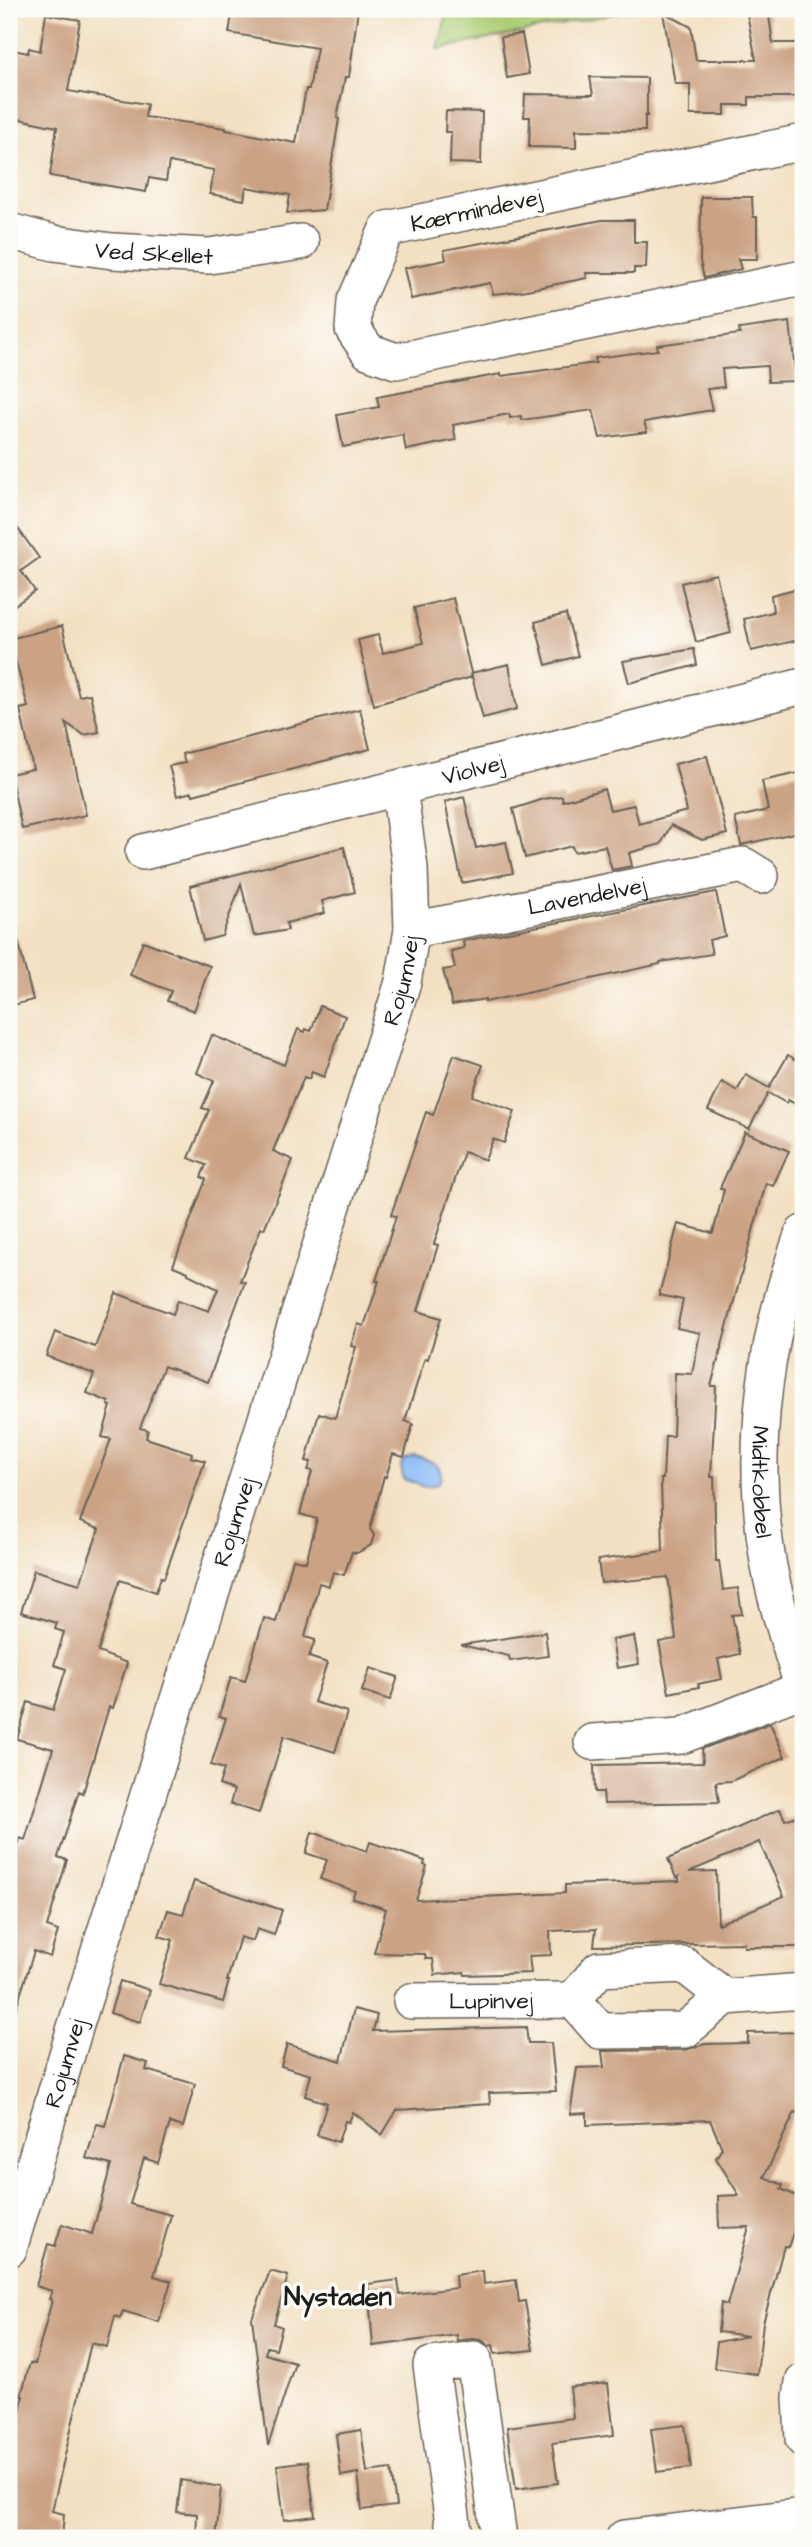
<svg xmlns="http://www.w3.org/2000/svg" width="812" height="2547" viewBox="0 0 812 2547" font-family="'Architects Daughter',sans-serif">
<rect width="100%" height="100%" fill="#fdfcf7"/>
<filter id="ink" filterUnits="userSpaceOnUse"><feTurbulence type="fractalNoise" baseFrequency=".0143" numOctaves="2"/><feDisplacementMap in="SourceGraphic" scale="14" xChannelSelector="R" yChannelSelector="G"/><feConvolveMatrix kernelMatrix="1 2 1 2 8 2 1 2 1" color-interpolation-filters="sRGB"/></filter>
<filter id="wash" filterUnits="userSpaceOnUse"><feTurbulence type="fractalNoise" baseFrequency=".00686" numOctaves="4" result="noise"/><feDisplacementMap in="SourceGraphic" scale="28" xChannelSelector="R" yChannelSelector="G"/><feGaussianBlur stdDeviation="1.57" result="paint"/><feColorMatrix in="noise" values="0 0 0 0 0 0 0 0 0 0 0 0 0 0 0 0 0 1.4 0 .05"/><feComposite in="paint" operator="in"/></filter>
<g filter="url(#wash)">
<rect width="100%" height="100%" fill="#f3e0c3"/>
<polygon fill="#adcf77" stroke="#64764a" stroke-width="2" points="448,9 638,9 438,49"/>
<path fill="#8bbbf6" stroke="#546c89" stroke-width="2" d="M415,1457c13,4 27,5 26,21l-4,6 -12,3 -22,-8 -2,-14 4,-5z"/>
<g id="blocks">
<g fill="#cba283" fill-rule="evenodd">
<polygon points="233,9 358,9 349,77 345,77 337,118 339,119 324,210 287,213 290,195 246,187 244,200 210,194 214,170 169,162 166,181 149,178 146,192 50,176 57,127 9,117 9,49 28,53 29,48 40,51 46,14 80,20 68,91 147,104 145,117 226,128 226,130 296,143 306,89 309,89 317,48 229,33"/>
<polygon points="746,9 768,9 773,43 803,43 803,97 749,97 749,105 725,105 725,115 690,115 690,84 675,84 663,12 691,27 696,60 756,60"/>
<polygon points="522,34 529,74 507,78 501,37"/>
<polygon points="590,77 647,78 647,116 645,116 645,131 576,130 576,148 529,147 530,117 524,117 525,94 593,95"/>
<polygon points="446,111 482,112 481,164 450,163 451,132 445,132"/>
<polygon points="701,197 752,197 753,217 757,217 757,259 738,259 741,269 704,278 700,261"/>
<polygon points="602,220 634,220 634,242 647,242 646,268 634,268 634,273 586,273 587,278 522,291 493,294 490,283 411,299 404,268 446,260 444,250"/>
<polygon points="790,322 796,381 768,382 767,366 722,369 724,387 707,389 712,410 644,422 647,432 600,438 593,410 522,420 521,416 510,418 509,414 453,425 456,440 406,450 403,435 343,447 337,415 379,407 377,397 501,374 501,376 596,363 595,358 658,350 657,345 740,334 739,329"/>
<polygon points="9,516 39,558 21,571 35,591 9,609"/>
<polygon points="716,574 731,633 696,642 681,583"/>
<polygon points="803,587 803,639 751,651 744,619 773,612 771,595"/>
<polygon points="453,598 472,677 374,705 358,640 378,635 383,653 423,643 414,608"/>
<polygon points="566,614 578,656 546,665 535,622"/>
<polygon points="62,626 79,696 90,694 99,732 84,735 66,723 86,815 22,829 10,774 33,769 20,709 28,707 16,662 9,664 9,639"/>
<polygon points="694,649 697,665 629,683 623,661"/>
<polygon points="509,664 517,709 483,718 471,673"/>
<polygon points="360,709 370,749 193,795 192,792 177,796 169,766 185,763 182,754"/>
<polygon points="707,756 727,834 702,840 671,825 661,844 629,853 632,866 612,870 605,846 574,852 572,846 525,858 513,809 544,799 562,796 563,801 604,789 610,810 634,805 639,824 687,811 675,764"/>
<polygon points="803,772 803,831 741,845 735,818 768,810 762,781"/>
<polygon points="464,797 476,848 506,842 513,873 462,883 445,802"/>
<polygon points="344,847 355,892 322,901 325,913 286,923 288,930 254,936 241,884 222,936 203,941 190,886"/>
<polygon points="716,892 725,936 709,940 712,954 660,962 660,964 485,1002 485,999 452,1005 443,970 455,968 451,951 464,948 463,941"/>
<polygon points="17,937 33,1000 9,1006 9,938"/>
<polygon points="143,941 210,966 194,1011 167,1001 171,991 130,975"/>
<polygon points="320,1006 345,1016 324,1077 312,1072 309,1079 304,1077 273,1151 293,1160 264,1229 261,1228 240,1281 245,1282 208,1382 164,1366 140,1428 148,1430 146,1438 192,1453 191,1457 205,1461 164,1578 161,1577 156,1592 120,1580 98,1652 127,1663 113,1708 109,1707 83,1793 79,1791 58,1857 67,1860 47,1927 58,1931 50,1957 34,1951 14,2015 9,2014 9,1840 19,1843 20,1838 25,1840 53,1749 17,1739 28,1702 53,1710 66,1669 54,1665 64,1632 55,1629 57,1623 21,1612 34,1570 80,1584 99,1529 80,1522 111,1439 102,1437 111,1406 108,1405 109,1402 87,1393 94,1374 46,1356 55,1332 95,1347 116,1293 173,1314 178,1300 209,1311 218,1289 188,1274 188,1272 173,1266 206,1179 201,1177 206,1165 189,1158 209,1110 202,1108 214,1081 197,1073 212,1035 284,1065 298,1029 305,1032 306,1029 311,1031"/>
<polygon points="454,1055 483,1065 472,1096 515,1111 504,1143 493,1139 485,1160 464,1152 434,1244 438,1245 418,1311 441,1318 428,1359 425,1358 405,1421 413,1424 404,1457 393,1454 386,1477 384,1476 370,1529 374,1535 371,1545 357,1553 352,1552 344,1575 333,1572 329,1586 319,1583 305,1637 315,1640 309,1657 327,1663 314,1702 347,1712 335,1752 284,1736 259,1813 230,1804 234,1790 219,1785 224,1769 211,1765 226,1718 219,1716 231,1677 245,1681 264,1618 276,1622 293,1559 306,1562 317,1519 300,1514 312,1471 308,1470 311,1462 306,1461 319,1413 335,1418 356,1347 351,1346 358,1324 364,1326 379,1281 376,1281 396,1216 391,1215 426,1112 433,1115"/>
<polygon points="788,1055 803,1064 803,1108 788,1100 786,1103 768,1093 749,1129 708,1110 722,1082 737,1091 746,1075 769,1088"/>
<polygon points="745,1132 789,1151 773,1186 766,1183 711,1386 716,1386 711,1477 714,1477 716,1561 719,1561 723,1590 738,1588 742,1614 732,1615 740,1654 718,1659 722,1679 698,1684 699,1687 669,1693 659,1642 676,1639 668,1577 601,1583 598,1560 663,1551 661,1479 663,1479 665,1436 673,1436 675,1373 692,1374 700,1333 677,1328 683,1300 659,1295 678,1224 713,1233 724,1190 720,1188"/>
<polygon points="545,1632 548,1656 510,1661 509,1656 461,1645"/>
<polygon points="634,1636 639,1664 617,1668 612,1640"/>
<polygon points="370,1668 398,1677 390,1700 362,1691"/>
<polygon points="770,1723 785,1757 731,1781 716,1782 719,1802 604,1804 603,1792 595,1792 594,1765 703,1763 702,1749"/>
<path d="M780,1809l5,11 18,-6v133h-59v-4l-150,3 2,-17 -46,2 1,24 -22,1 2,17 -66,2 -1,-3 -29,3 -2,-16h-7l-1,-5 -51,-1 12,-44 -34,-11 3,-7 -35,-12 7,-19 -21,-7 6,-21 55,19 3,-9 55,19 -1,4 3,1 -11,34 149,-7v-8l114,-4v-5l-3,2 -8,-19zM759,1842l25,54 -66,28 -2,-53 -27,1z"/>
<polygon points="194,1881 282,1910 274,1935 257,1929 253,1941 240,1937 227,1981 229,1981 223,2002 159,1984 173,1940 159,1936 168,1910 183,1914"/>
<polygon points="120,1981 150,1990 140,2022 110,2013"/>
<polygon points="354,2009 377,2015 373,2031 526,2027 528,2043 551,2043 556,2091 489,2093 490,2104 397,2110 382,2135 353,2112 349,2122 345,2121 338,2142 317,2135 327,2103 305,2096 311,2075 281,2066 287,2044 341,2061"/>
<polygon points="803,2032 803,2115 795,2112 764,2177 783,2185 781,2189 803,2199 803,2206 788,2247 784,2246 763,2323 757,2374 714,2368 717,2342 748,2336 718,2332 721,2303 727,2305 749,2227 719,2228 718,2196 739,2195 716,2158 722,2148 710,2120 587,2125 587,2113 570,2114 577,2068 604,2067 602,2051 685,2050 705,2044 748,2043 748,2033"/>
<polygon points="124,2056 148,2063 146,2070 195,2084 183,2127 170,2123 158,2163 144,2158 130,2204 171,2215 154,2276 171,2281 159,2322 123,2311 120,2318 115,2316 107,2347 91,2343 52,2511 64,2514 62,2538 9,2538 12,2500 9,2500 9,2441 15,2442 23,2396 21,2396 30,2363 35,2364 52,2300 49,2299 52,2291 36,2286 48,2244 55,2246 62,2224 92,2234 111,2165 86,2158 97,2124 105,2126"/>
<polygon points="270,2271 288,2276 274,2324 282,2327 276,2349 267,2347 265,2354 295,2363 268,2446 252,2318"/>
<polygon points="483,2271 484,2284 516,2280 519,2302 525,2301 533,2350 495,2354 493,2345 489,2346 481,2340 472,2339 458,2341 457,2335 373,2346 368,2284 398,2280 400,2295 456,2288 455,2275"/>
<polygon points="608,2383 614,2435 552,2443 558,2483 516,2489 507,2427 573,2418 570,2387"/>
<polygon points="685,2425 691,2468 657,2472 651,2429"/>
<polygon points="361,2430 367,2472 391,2469 396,2506 362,2510 358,2473 341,2476 336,2434"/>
<polygon points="308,2461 315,2516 284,2520 277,2465"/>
<polygon points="181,2480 221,2487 216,2538 196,2538 197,2514 177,2512"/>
</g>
</g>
</g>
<g filter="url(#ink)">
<use href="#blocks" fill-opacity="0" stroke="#676156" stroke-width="2"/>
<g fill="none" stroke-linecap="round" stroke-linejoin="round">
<g stroke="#676156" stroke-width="38">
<g id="minor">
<polyline points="803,142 387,229 355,301 353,329 368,351 396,361 803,278"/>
<path id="s1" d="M9,231l45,12 58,8 97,5 92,-14"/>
<path id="s2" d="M143,852l660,-166"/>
<path id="s3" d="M412,930l331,-65 18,11"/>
<path id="s4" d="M803,1233c-38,103 -53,213 -36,322 7,45 23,90 36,134"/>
<polyline points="592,1742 681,1736 803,1689"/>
<polyline points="573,2000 599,1969 684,1965 725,1997"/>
<path id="s5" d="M411,2001l162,-1 27,31 85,-1 40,-33 78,-6"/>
<path id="s6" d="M9,2249l65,-218 329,-1049 9,-52 -2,-62 -11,-80"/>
<polyline points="803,2382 801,2397 803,2439"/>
<polyline points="455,2538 431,2365 474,2359 499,2538"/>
<polyline points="624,2538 803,2516"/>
</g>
</g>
<use href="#minor" stroke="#fff" stroke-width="35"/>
</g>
</g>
<g text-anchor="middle" stroke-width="7" stroke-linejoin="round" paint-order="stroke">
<g font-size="23" fill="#1c1c1c" stroke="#fdfcf7">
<text transform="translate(476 210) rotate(-12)" y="8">Kærmindevej</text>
<text dy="8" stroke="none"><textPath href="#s1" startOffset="147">Ved Skellet</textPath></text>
<text dy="8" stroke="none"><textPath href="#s2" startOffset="340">Violvej</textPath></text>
<text dy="8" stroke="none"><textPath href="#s3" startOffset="178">Lavendelvej</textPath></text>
<text dy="8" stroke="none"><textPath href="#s6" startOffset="1328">Rojumvej</textPath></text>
<text dy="8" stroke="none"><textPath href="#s4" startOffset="254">Midtkobbel</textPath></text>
<text dy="8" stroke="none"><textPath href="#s6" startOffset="761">Rojumvej</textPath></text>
<text dy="8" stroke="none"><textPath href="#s5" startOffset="80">Lupinvej</textPath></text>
<text dy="8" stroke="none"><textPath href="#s6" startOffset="194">Rojumvej</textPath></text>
</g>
<g font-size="26" font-weight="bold" fill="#1c1c1c" stroke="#fdfcf7">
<text x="338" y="2305">Nystaden</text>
</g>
</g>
<rect width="812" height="2547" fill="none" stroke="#fdfcf7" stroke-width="35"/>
</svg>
